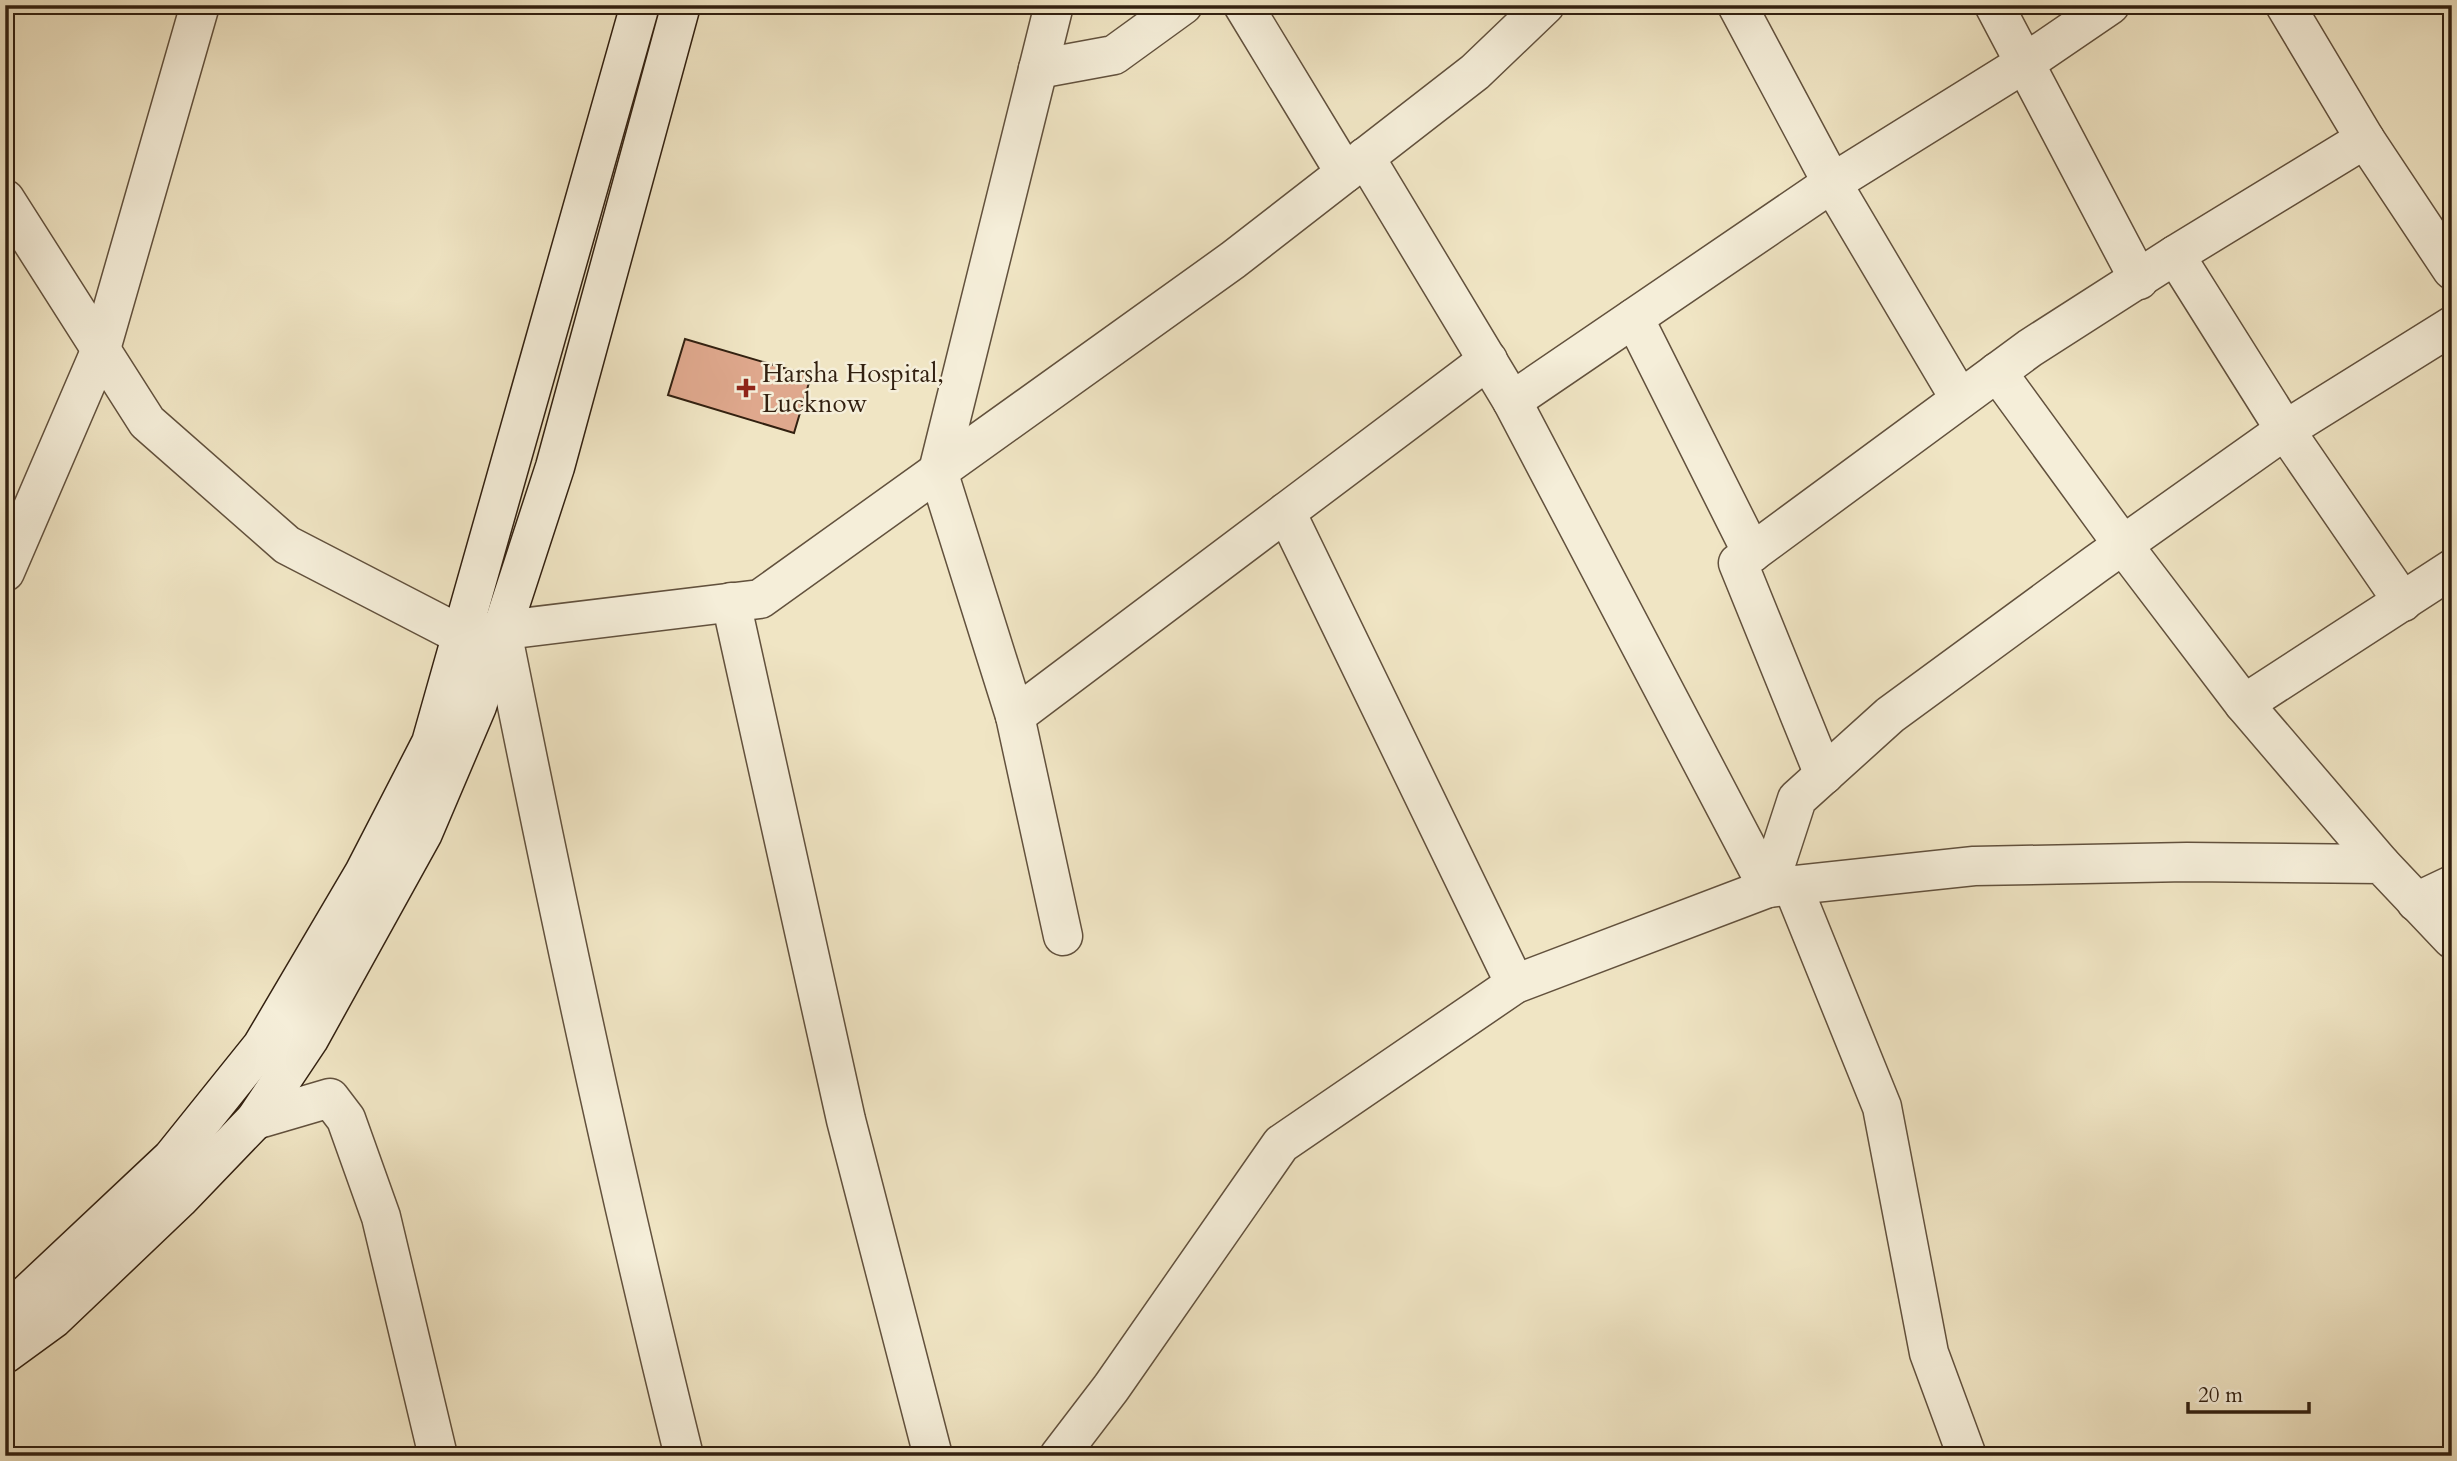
<svg xmlns="http://www.w3.org/2000/svg" width="2457" height="1461" viewBox="0 0 2457 1461" font-family="Cardo,serif">
<rect width="100%" height="100%" fill="#f0e5c4"/>
<filter id="stains"><feTurbulence type="fractalNoise" baseFrequency=".00286" numOctaves="4"/><feColorMatrix values="0 0 0 0 .2 0 0 0 0 .09 0 0 0 0 .02 0 0 0 .5 -.17"/></filter>
<radialGradient id="worn" r=".72"><stop offset=".6" stop-color="#630" stop-opacity="0"/><stop offset="1" stop-color="#630" stop-opacity=".3"/></radialGradient>
<polygon fill="#dfa88d" stroke="#322010" stroke-width="2" points="685,339 811,376 794,433 668,395"/>
<g fill="none" stroke-linecap="round" stroke-linejoin="round">
<g stroke="#62513d" stroke-width="41">
<g id="minor">
<polyline points="1054,5 938,471 1015,716 1488,360"/>
<polyline points="1243,5 1345,173"/>
<polyline points="1737,5 1832,183 1960,399"/>
<polyline points="1994,5 2139,280"/>
<polyline points="2285,5 2365,139 2452,270"/>
<polyline points="1038,69 1114,55 1183,5"/>
<polyline points="1365,157 1512,401 1832,183 2025,63 2110,5"/>
<polyline points="5,199 147,422 287,545 461,635"/>
<polyline points="2175,255 2285,430 2403,602"/>
<polyline points="1634,318 1752,553"/>
<polyline points="1997,372 2123,545 2244,704 2381,864"/>
<polyline points="1512,401 1768,888"/>
<polyline points="1286,512 1515,984"/>
<polyline points="5,572 101,349 200,5"/>
<polyline points="731,602 846,1120 933,1456"/>
<path d="M502,631c55,276 114,551 182,825"/>
<polyline points="2244,704 2452,569"/>
<polyline points="1015,716 1063,936"/>
<polyline points="1824,775 1738,563 2030,348 2175,255 2365,139"/>
<polyline points="1792,885 1882,1107 1929,1353 1967,1456"/>
<polyline points="1768,888 1797,799 1890,715 2096,564 2285,430 2452,326"/>
<polyline points="2416,902 2452,885"/>
<polyline points="255,1120 330,1098 346,1119 381,1217 438,1456"/>
<polyline points="1059,1456 1111,1388 1281,1144 1515,984 1768,888 1974,866 2187,862 2381,864 2452,939"/>
</g>
</g>
<g stroke="#62513d" stroke-width="41">
<polyline id="tertiary" points="471,634 760,599 1233,260 1475,72 1545,5"/>
</g>
<g stroke="#322010" stroke-width="41">
<g id="secondary">
<polyline points="5,1315 172,1158 262,1046 364,873 431,743 640,5"/>
<polyline points="5,1354 53,1319 179,1199 255,1120 309,1039 423,833 477,706 555,467 681,5"/>
</g>
</g>
<use href="#minor" stroke="#f5eed9" stroke-width="38"/>
<use href="#tertiary" stroke="#f5eed9" stroke-width="38"/>
<use href="#secondary" stroke="#f5eed9" stroke-width="38"/>
</g>
<path fill="#8f2418" stroke="#f5eed9" stroke-width="2.5" d="M742.5 377.5h7v7h7v7h-7v7h-7v-7h-7v-7h7z"/>
<g text-anchor="middle" stroke-width="5" stroke-linejoin="round" paint-order="stroke">
<g font-size="26" fill="#322010" stroke="#f5eed9" text-anchor="start">
<text x="762" y="382">Harsha Hospital,<tspan x="762" dy="30">Lucknow</tspan></text>
</g>
</g>
<rect width="2457" height="1461" fill="none" stroke="#f0e5c4" stroke-width="28"/>
<rect x="7" y="7" width="2443" height="1447" fill="none" stroke="#322010" stroke-width="3.5"/>
<rect x="14" y="14" width="2429" height="1433" fill="none" stroke="#322010" stroke-width="2"/>
<path d="M2188 1402v10h121v-10" fill="none" stroke="#322010" stroke-width="3.5"/>
<text x="2198" y="1402" font-size="21" fill="#322010" stroke="#f5eed9" stroke-width="5" paint-order="stroke">20 m</text>
<rect width="100%" height="100%" filter="url(#stains)"/>
<rect width="100%" height="100%" fill="url(#worn)"/>
</svg>
